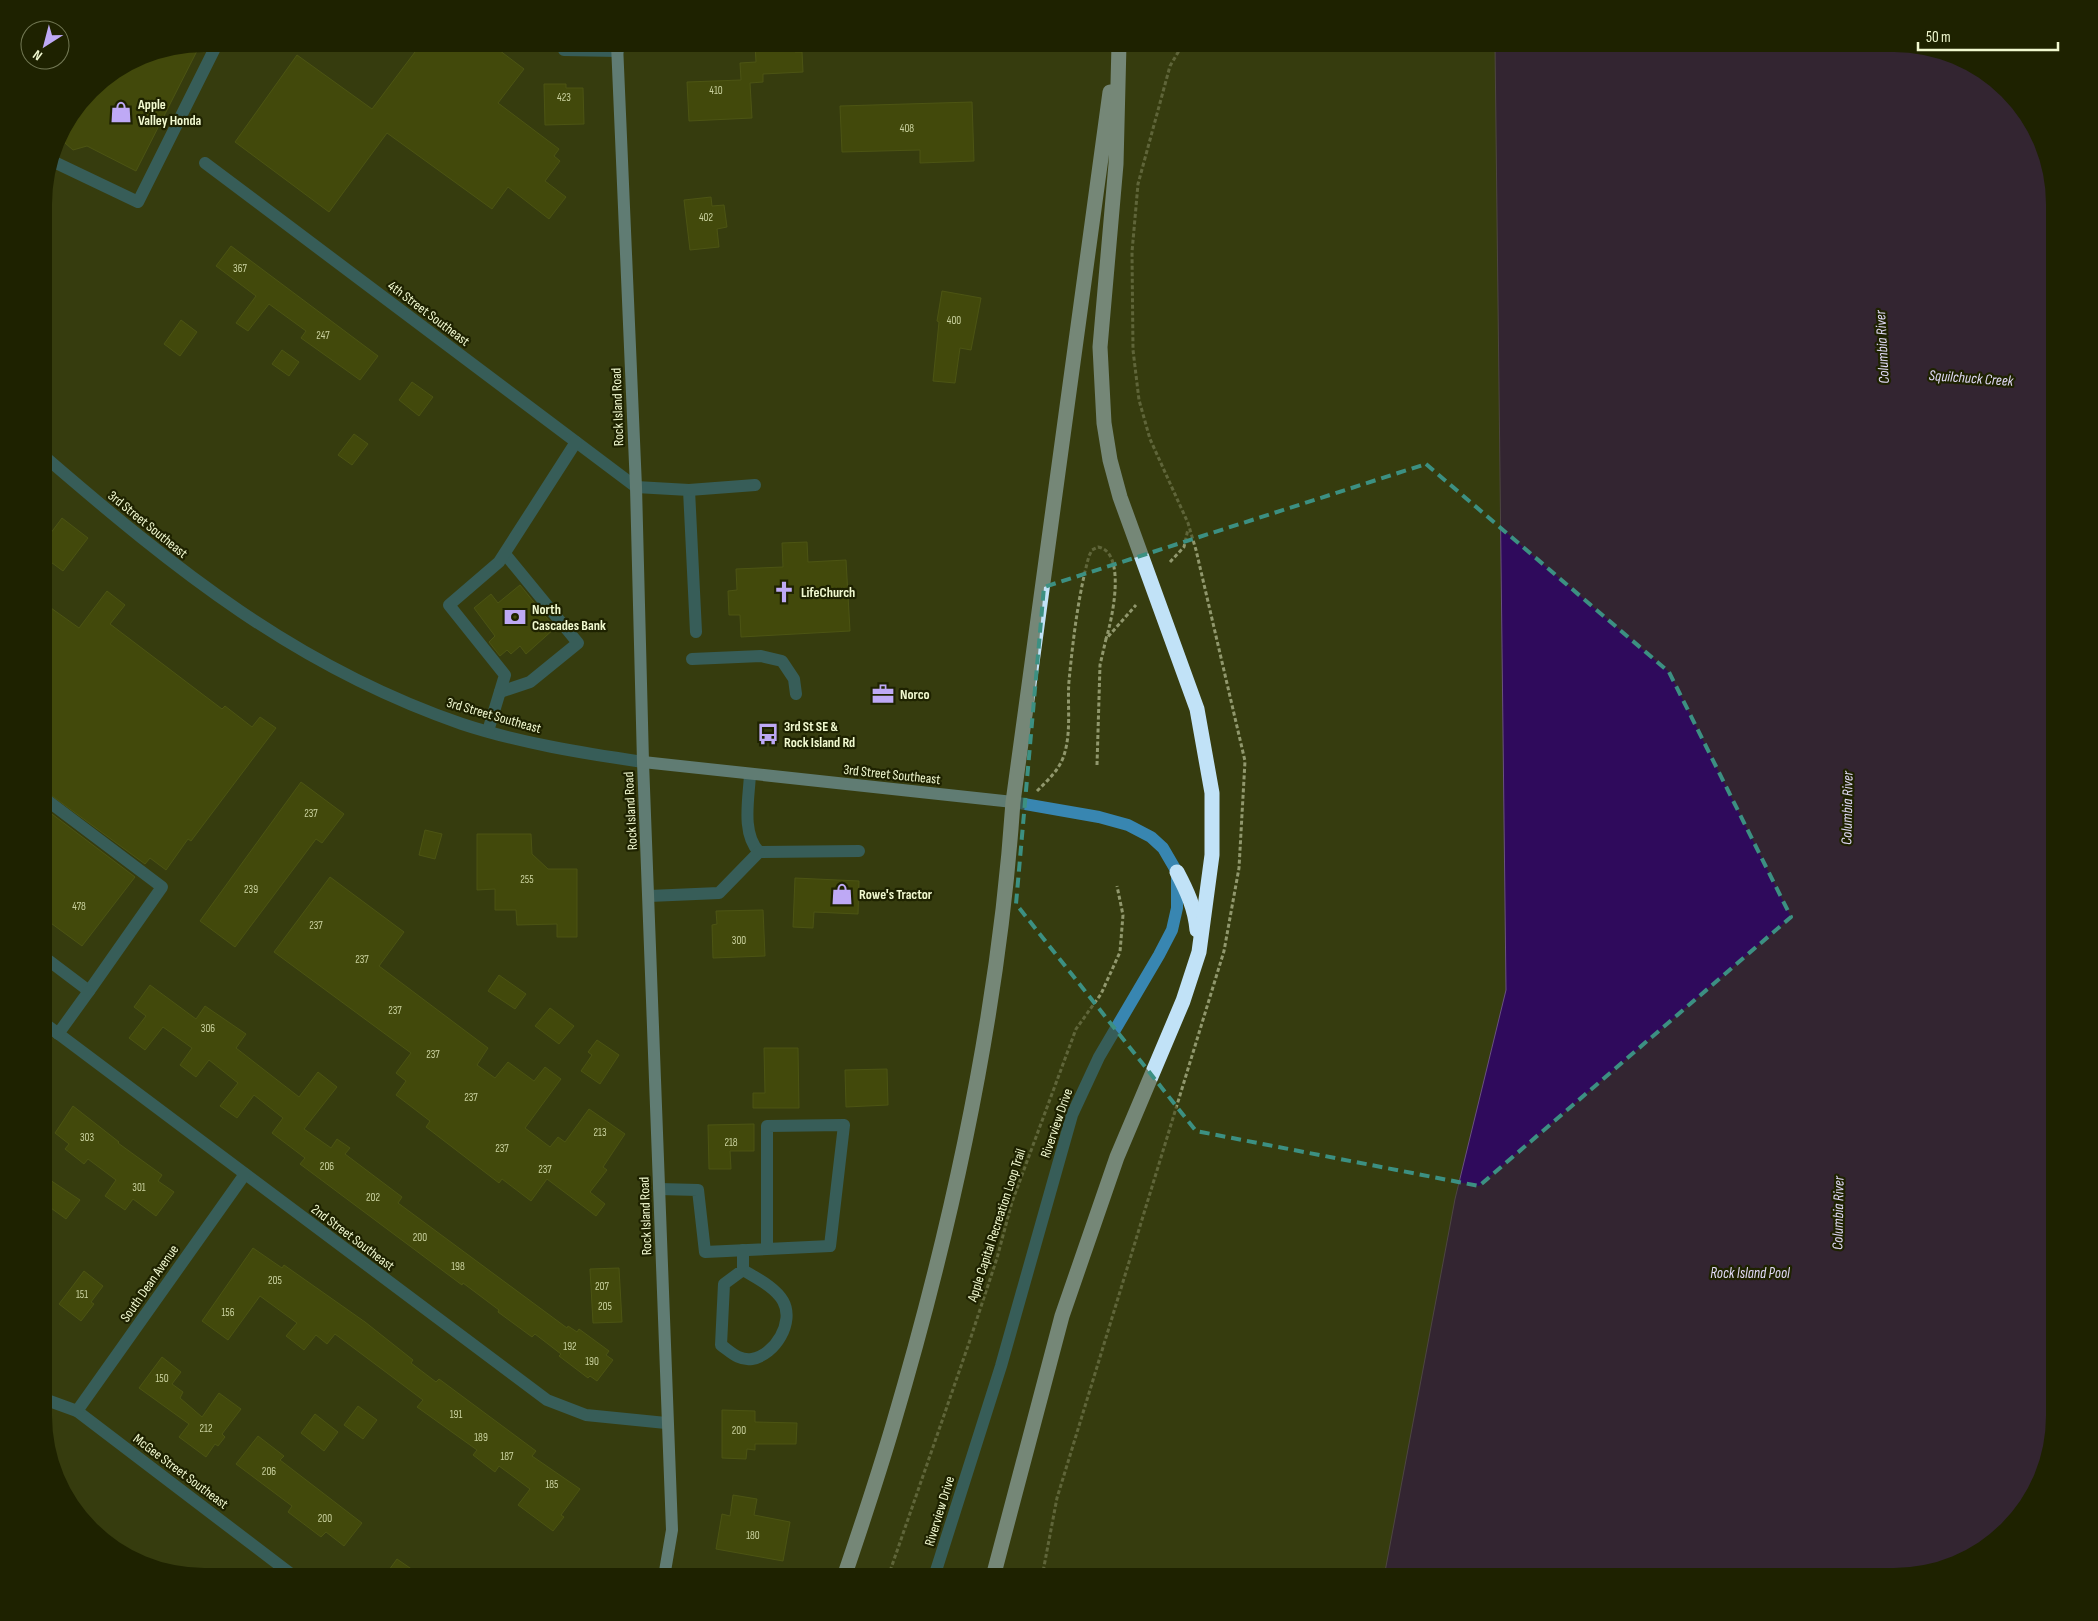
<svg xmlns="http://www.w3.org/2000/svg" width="2098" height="1621" viewBox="0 0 2098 1621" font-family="'Sofia Sans Condensed',sans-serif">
<rect width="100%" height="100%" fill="#363c0f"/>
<polygon fill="#2f0a5c" stroke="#69527f" points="1495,44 1894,44 1946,52 1992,77 2038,133 2054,204 2054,1417 2046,1469 2021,1515 1965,1561 1894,1577 1384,1577 1455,1199 1506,990"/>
<g fill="#505a07" stroke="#667119">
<polygon points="421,44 491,44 524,69 498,103 559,149 554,156 560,161 545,181 566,197 549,219 508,187 492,209 387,133 329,212 235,142 297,55 372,109"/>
<polygon points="755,44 794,44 795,52 802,52 803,72 763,74 763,82 750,83 752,118 689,121 687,82 741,80 740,63 756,62"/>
<polygon points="200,45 136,171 87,146 73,150 65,143 63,132 91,91 143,56"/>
<polygon points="544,84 566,84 566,88 583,88 584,124 545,125"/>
<polygon points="972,102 974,161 920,163 920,150 842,152 840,106"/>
<polygon points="711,197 712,206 724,205 727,227 717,229 719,247 690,250 684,200"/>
<polygon points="231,246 378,356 360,380 301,338 306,331 269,304 248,331 236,323 256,296 216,266"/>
<polygon points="942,291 981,298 971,350 960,348 955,383 933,381 939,322 937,321"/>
<polygon points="181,320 197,332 180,356 164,344"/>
<polygon points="282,350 299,362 289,376 272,364"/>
<polygon points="412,382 433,397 419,416 399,400"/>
<polygon points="354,434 368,444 352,465 338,455"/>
<polygon points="62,518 88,538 63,571 44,557 44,542"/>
<polygon points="807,542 808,562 846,560 850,631 741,637 740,615 729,615 728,591 737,590 736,569 783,567 782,543"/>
<polygon points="520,585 555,628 526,654 520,646 511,654 507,650 500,656 489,642 495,636 474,608 491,594 498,603"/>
<polygon points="107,591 125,605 110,624 222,709 225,706 252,727 260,717 276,728 191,841 188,839 166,870 150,858 145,864 44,790 44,603 79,628"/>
<polygon points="301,782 344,814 322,843 316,839 235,947 200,921"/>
<polygon points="44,808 135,877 82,946 44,918"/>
<polygon points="425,830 442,834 435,859 419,855"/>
<polygon points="477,834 531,834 532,854 548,869 577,869 577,937 557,937 557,924 517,925 516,910 495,910 495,889 477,890"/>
<polygon points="330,877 404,932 379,966 488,1048 477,1065 495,1078 508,1062 534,1081 545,1067 561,1079 525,1128 550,1147 558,1137 565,1142 589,1109 625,1134 603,1167 607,1170 590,1192 605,1204 596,1216 547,1179 531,1201 502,1179 499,1183 426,1127 430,1121 396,1095 406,1081 396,1073 411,1053 274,952"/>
<polygon points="795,878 859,881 858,914 814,912 813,928 793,927"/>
<polygon points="763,910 765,956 713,958 712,925 717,924 716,911"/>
<polygon points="499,975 526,994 515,1009 488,991"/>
<polygon points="150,985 196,1019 205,1006 246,1034 236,1048 299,1097 318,1072 337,1087 304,1129 331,1148 337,1139 350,1148 345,1154 402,1197 398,1203 567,1328 568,1326 577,1332 579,1329 609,1351 606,1355 613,1360 597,1381 590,1376 588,1378 559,1356 561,1354 535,1334 532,1337 498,1312 499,1310 463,1283 462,1285 300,1164 305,1158 272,1133 283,1118 254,1095 237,1118 220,1106 238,1083 209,1060 196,1077 180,1065 192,1048 163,1027 145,1050 129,1038 146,1016 134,1007"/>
<polygon points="550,1008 574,1026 559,1044 535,1026"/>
<polygon points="597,1040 619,1055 600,1084 581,1071 592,1055 588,1052"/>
<polygon points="764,1048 798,1048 799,1108 753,1108 753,1093 765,1093"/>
<polygon points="887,1069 888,1105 846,1107 845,1070"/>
<polygon points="73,1106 119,1142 118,1143 162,1175 158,1181 174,1192 156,1216 133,1199 125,1210 105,1196 116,1180 88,1159 84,1164 65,1149 69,1144 55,1133"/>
<polygon points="754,1124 754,1151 730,1151 731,1169 709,1169 708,1125"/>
<polygon points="44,1176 80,1200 66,1219 44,1203"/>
<polygon points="253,1248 282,1268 284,1265 365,1322 413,1360 411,1363 436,1382 439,1379 536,1451 532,1456 580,1489 561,1515 564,1517 553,1531 518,1505 530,1489 499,1466 495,1472 473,1455 477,1450 417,1407 423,1400 335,1334 327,1344 316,1335 304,1350 286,1336 297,1323 260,1296 228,1340 202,1321"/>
<polygon points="619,1268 622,1322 593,1323 590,1269"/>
<polygon points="84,1271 103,1286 91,1302 94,1304 81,1321 59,1304"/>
<polygon points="162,1357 181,1372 172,1384 183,1392 180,1398 202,1417 219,1393 241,1409 222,1434 225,1437 218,1446 215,1444 206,1457 179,1437 189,1424 139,1388"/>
<polygon points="358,1406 377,1420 363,1439 344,1425"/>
<polygon points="722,1410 755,1411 755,1422 797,1423 796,1444 755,1444 755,1450 747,1449 746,1459 722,1458"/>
<polygon points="315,1414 338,1432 324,1451 301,1433"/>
<polygon points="258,1436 284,1456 280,1460 362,1523 344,1546 326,1532 321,1537 288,1512 292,1506 236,1464"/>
<polygon points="733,1495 757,1499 754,1515 790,1522 783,1561 716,1549 722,1514 730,1516"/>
<polygon points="397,1559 423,1577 384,1577"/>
</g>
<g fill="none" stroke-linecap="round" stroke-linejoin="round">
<g stroke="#91986d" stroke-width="3" stroke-dasharray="4 2.5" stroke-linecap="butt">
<polyline points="1170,562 1184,547 1188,529"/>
<polyline points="1097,765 1100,665 1106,639 1136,605"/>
<path d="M1037,791c10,-10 21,-20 26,-33 9,-24 4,-52 6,-77 4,-41 9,-85 20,-125l3,-6 6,-3c29,5 14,73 8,92"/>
<polyline points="888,1577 969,1343 997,1258 1012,1202 1076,1029 1101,994 1120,952 1123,915 1117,886"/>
<polyline points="1042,1577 1057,1498 1224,951 1239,868 1245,761 1196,550 1188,523 1150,439 1139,400 1133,350 1132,252 1138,184 1170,66 1183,44"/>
</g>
<g stroke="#3886b1" stroke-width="12">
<polyline points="564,50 618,51"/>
<polyline points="52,161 138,202 217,44"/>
<polyline points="205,163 636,487 689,490 696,632"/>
<path d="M44,456c131,113 252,211 418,268 58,19 120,29 181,38"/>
<polyline points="689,490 755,485"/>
<polyline points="692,659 761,656 782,661 794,679 796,694"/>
<polyline points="500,692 530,682 578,643 505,554"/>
<polyline points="488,731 505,675 449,605 499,562 576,442"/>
<path d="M750,774c-1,24 -9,59 9,78l100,-1"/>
<polyline points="44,798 162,887 89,991 44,957"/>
<polyline points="649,896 719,893 759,852"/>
<polyline points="44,1023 547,1400 586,1415 666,1423"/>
<polyline points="58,1034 89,991"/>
<polyline points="659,1189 698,1190 705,1252 830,1246 844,1125 767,1126 767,1249"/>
<path d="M743,1250v20l-19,14 -3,61c10,7 18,16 31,14 23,-4 43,-37 31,-58 -8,-14 -27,-23 -40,-31"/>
<polyline points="44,1399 77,1411 295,1577"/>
<polyline points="77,1411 245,1174"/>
<polyline points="934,1577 1001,1366 1072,1115 1099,1057 1159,955 1172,930 1177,908 1177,872 1163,848 1151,837 1128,825 1099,817 1013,802"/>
</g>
<g stroke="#92caed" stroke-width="12">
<polyline points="617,44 636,487 643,762 672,1530 664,1577"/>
<polyline points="643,762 1013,802"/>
</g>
<g stroke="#c1e2f7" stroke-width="15">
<path d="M1177,872c10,19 18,36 20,58"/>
<path d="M844,1577c17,-50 34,-101 49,-152 59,-199 106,-416 120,-623l97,-710"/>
<polyline points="993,1577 1062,1316 1117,1157 1183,1001 1199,952 1212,855 1212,793 1197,709 1120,497 1110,460 1104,423 1100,347 1116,164 1119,44"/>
</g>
</g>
<path d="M0 0H2098V1621H0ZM1426,464l243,208 122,245 -312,269 -283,-55 -180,-227 28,-317z" fill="#363c0f" fill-opacity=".55" fill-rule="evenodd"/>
<path fill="none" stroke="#3c9082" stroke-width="4" stroke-dasharray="10 6" stroke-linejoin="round" d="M1426,464l243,208 122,245 -312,269 -283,-55 -180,-227 28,-317z"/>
<defs>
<g id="shop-bare" transform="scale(1.725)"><path d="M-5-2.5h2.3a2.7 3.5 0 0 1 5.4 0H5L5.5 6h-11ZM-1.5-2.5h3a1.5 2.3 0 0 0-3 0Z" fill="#bea9f5" stroke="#1e2200" stroke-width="2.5" paint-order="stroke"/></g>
<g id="church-bare" transform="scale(1.725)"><path d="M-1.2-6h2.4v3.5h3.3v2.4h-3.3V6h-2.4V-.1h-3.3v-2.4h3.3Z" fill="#bea9f5" stroke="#1e2200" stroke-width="2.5" paint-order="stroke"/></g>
<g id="bank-bare" transform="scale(1.725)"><path d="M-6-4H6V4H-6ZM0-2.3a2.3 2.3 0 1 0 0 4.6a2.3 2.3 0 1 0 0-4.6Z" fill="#bea9f5" stroke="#1e2200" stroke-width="2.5" paint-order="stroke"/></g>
<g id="office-bare" transform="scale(1.725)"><path d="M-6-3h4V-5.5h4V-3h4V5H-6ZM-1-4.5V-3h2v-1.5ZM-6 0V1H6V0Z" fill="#bea9f5" stroke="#1e2200" stroke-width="2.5" paint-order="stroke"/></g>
<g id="bus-bare" transform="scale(1.725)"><path d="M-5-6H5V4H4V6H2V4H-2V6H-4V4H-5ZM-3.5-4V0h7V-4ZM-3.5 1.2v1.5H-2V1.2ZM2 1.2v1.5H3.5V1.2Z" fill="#bea9f5" stroke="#1e2200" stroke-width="2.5" paint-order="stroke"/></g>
</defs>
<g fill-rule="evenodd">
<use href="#shop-bare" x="121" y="112"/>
<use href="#church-bare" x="784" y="592"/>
<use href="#bank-bare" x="515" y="617"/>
<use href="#office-bare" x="883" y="694"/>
<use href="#bus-bare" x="768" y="734"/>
<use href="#shop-bare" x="842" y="894"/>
</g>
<g text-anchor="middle" stroke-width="4.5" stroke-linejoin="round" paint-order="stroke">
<g font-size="11" fill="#c9d19e">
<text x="716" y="94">410</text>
<text x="564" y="101">423</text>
<text x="907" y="132">408</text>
<text x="706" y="221">402</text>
<text x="240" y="272">367</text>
<text x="954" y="324">400</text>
<text x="323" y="339">247</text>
<text x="311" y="817">237</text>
<text x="527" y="883">255</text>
<text x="251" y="893">239</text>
<text x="79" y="910">478</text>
<text x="316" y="929">237</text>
<text x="739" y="944">300</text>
<text x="362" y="963">237</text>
<text x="395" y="1014">237</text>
<text x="208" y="1032">306</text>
<text x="433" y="1058">237</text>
<text x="471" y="1101">237</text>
<text x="600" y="1136">213</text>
<text x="87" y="1141">303</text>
<text x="731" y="1146">218</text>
<text x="502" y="1152">237</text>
<text x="327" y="1170">206</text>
<text x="545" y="1173">237</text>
<text x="139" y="1191">301</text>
<text x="373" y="1201">202</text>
<text x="420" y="1241">200</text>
<text x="458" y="1270">198</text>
<text x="275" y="1284">205</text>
<text x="602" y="1290">207</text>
<text x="82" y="1298">151</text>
<text x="605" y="1310">205</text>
<text x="228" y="1316">156</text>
<text x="570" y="1350">192</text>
<text x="592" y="1365">190</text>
<text x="162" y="1382">150</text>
<text x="456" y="1418">191</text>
<text x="206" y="1432">212</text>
<text x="739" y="1434">200</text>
<text x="481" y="1441">189</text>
<text x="507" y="1460">187</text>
<text x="269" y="1475">206</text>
<text x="552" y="1488">185</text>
<text x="325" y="1522">200</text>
<text x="753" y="1539">180</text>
</g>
<g font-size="14" font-weight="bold" fill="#f1f9d0" stroke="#1e2200" text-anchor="start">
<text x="138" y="109">Apple<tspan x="138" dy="16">Valley Honda</tspan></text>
<text x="801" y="597">LifeChurch</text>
<text x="532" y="614">North<tspan x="532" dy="16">Cascades Bank</tspan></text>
<text x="900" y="699">Norco</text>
<text x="784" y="731">3rd St SE &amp;<tspan x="784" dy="16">Rock Island Rd</tspan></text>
<text x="859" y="899">Rowe's Tractor</text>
</g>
<g font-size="14" fill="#f1f9d0" stroke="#1e2200">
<text transform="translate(429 313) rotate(37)" y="5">4th Street Southeast</text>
<text transform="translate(617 407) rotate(-92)" y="5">Rock Island Road</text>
<text transform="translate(148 524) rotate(39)" y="5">3rd Street Southeast</text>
<text transform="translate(494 715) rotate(16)" y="5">3rd Street Southeast</text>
<text transform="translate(892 774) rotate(6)" y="5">3rd Street Southeast</text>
<text transform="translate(630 811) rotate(-93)" y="5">Rock Island Road</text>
<text transform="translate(1056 1123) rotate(-71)" y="5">Riverview Drive</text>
<text transform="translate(645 1216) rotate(-92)" y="5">Rock Island Road</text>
<text transform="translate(996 1225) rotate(-72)" y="5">Apple Capital Recreation Loop Trail</text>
<text transform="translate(353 1237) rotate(37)" y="5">2nd Street Southeast</text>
<text transform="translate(149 1283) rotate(-55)" y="5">South Dean Avenue</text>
<text transform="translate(181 1471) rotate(37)" y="5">McGee Street Southeast</text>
<text transform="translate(939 1511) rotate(-73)" y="5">Riverview Drive</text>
</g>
<g font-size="15" font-style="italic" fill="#e1daf6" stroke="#1e2200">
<text transform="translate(1882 347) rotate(-93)" y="5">Columbia River</text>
<text transform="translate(1971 378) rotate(4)" y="5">Squilchuck Creek</text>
<text transform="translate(1847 808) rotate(-89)" y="5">Columbia River</text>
<text transform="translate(1838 1213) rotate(-89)" y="5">Columbia River</text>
<text x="1750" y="1278">Rock Island Pool</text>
</g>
</g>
<path d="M0 0H2098V1621H0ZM204 52H1894A152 152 0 0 1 2046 204V1416A152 152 0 0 1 1894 1568H204A152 152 0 0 1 52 1416V204A152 152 0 0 1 204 52Z" fill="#1e2200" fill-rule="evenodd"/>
<g transform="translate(45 45) rotate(216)"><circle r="24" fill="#1e2200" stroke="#727853"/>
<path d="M0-4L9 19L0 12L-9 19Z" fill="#bea9f5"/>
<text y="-8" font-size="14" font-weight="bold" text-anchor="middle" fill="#f1f9d0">N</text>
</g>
<path d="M1918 42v8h140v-8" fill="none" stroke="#f1f9d0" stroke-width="2.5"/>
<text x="1926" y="42" font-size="15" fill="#f1f9d0" stroke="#1e2200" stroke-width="4" paint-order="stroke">50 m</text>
</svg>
